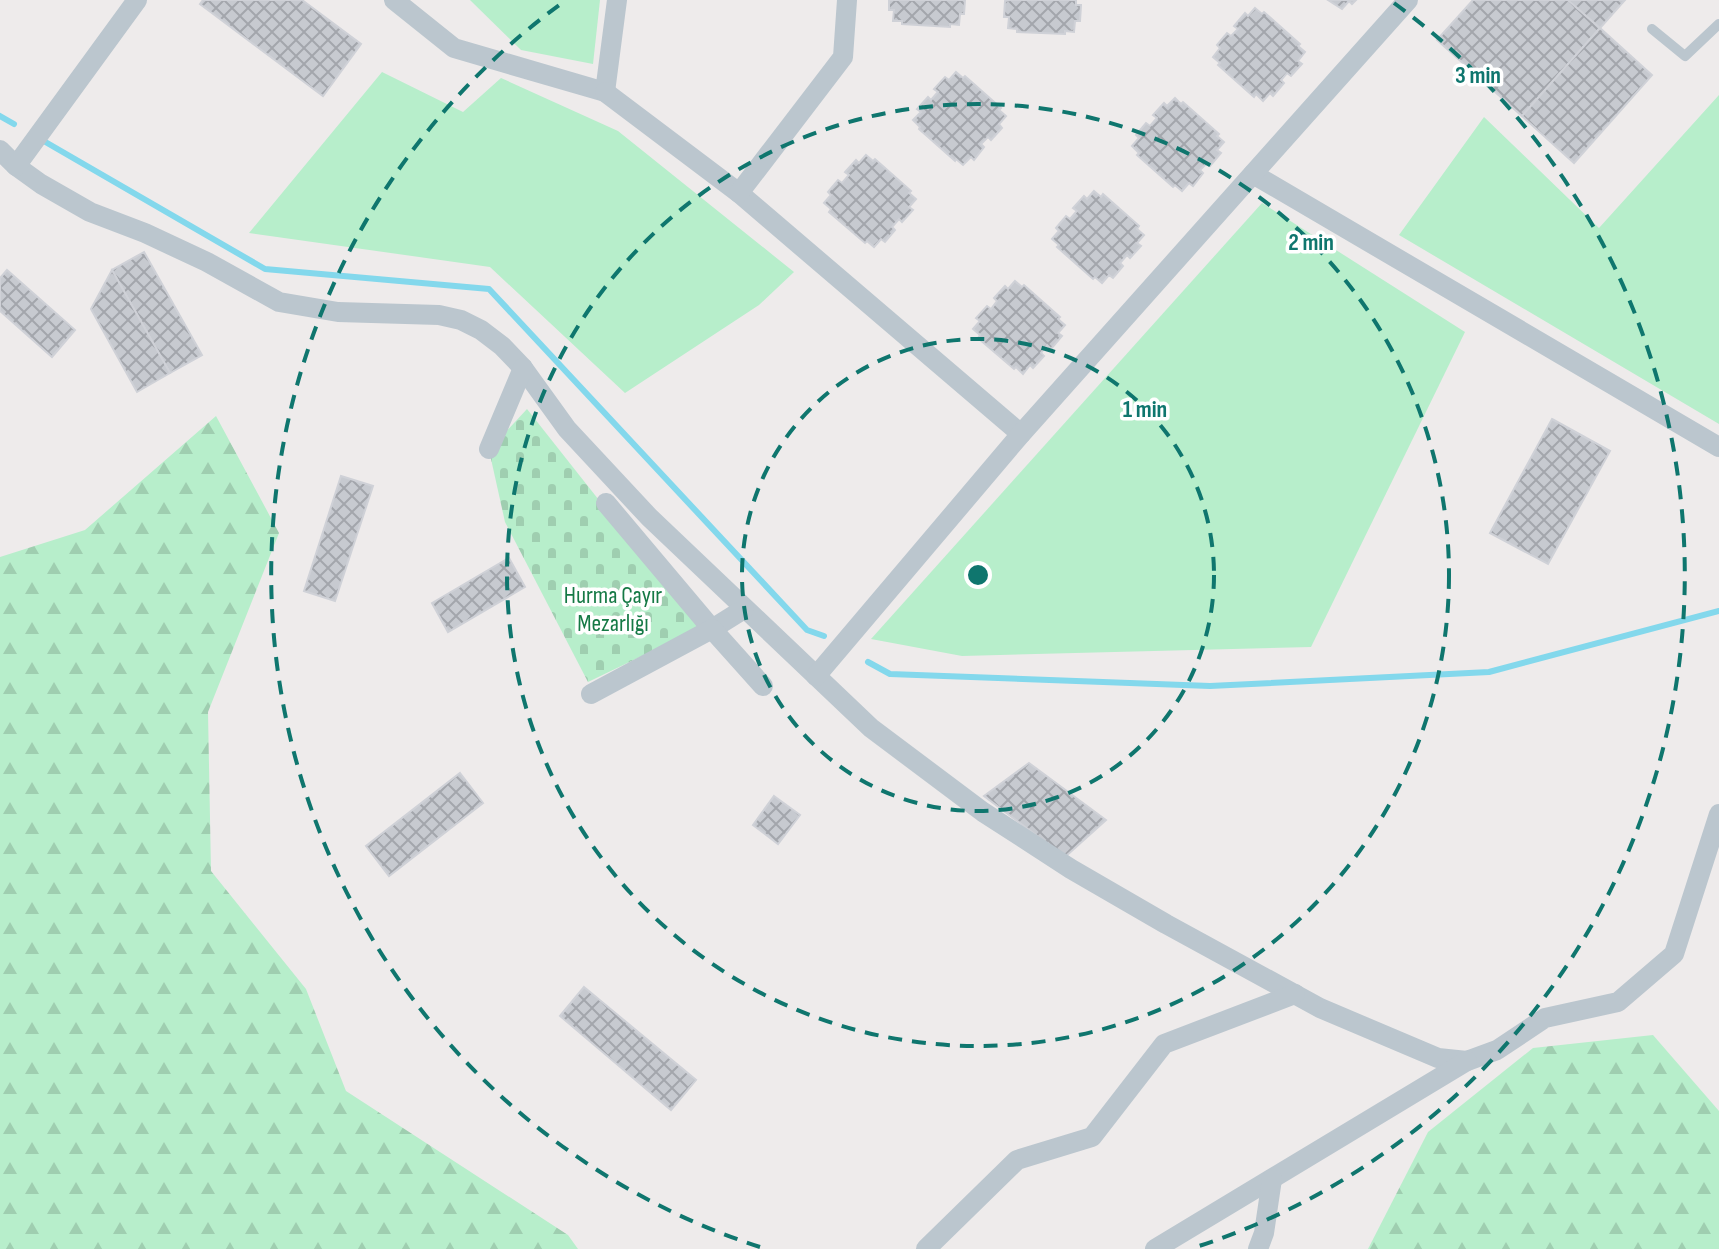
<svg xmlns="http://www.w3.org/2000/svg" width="1719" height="1249" viewBox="0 0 1719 1249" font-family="'Sofia Sans Condensed',sans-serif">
<defs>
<pattern id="forest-firs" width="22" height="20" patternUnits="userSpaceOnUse" patternTransform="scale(2)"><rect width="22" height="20" fill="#b7eecb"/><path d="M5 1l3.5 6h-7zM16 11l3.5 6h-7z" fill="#9fceb0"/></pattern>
<pattern id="cemetery-stones" width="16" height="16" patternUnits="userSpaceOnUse" patternTransform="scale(2)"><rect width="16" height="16" fill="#b7eecb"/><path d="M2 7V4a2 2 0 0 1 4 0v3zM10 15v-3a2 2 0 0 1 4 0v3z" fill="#9fceb0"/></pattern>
<pattern id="building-cross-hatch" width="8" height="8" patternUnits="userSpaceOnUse" patternTransform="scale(2)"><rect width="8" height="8" fill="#c7cad0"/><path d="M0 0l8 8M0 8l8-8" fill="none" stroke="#a3a6ac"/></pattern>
</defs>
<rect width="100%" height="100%" fill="#eeebeb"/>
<g fill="#b7eecb">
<polygon points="470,0 600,0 593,64 521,50"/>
<polygon points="382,72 463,112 501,78 618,131 794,272 759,305 625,393 490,267 249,233"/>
<polygon points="1719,95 1719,424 1399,235 1484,117 1599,228"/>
<polygon points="1262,203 1465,332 1311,647 962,656 871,639"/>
</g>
<g fill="url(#forest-firs)">
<polygon points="216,416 279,533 208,712 211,871 306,989 346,1091 568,1235 578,1249 0,1249 0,557 85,530"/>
<polygon points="1653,1035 1719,1111 1719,1249 1368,1249 1428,1132 1533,1048"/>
</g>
<polygon fill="url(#cemetery-stones)" points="527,409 700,628 588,682 505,522 489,450"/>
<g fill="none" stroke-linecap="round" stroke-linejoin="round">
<g stroke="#83d8ec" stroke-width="6">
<polyline points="0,116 14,124"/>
<polyline points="42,140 265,269 489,289 807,630 824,636"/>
<polyline points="868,662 890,674 1210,686 1489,672 1719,611"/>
</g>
</g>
<g fill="url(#building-cross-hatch)" stroke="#cfd1d7" stroke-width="2">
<polygon points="203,0 302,0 361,44 323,96 200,4"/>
<polygon points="889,0 965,0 964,14 960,14 959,25 950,24 950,27 902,24 902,21 893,21 894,10 889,10"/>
<polygon points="1010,0 1076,0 1076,5 1081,5 1080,21 1075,21 1074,32 1065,31 1065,34 1017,32 1017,29 1008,28 1009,17 1004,17 1005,1"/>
<polygon points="1328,0 1356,0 1352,4 1349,1 1342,9"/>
<polygon points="1473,0 1568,0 1600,28 1522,116 1437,40"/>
<polygon points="1568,0 1625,0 1600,28"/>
<polygon points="1255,8 1262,14 1264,12 1300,44 1298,46 1305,52 1298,61 1302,64 1291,76 1287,73 1281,80 1284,83 1273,96 1270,93 1263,101 1256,94 1254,97 1218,65 1220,63 1213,57 1220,48 1217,45 1227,33 1231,36 1238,29 1234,26 1245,13 1248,16"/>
<polygon points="1600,28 1652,75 1574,163 1522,116"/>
<polygon points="956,72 963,78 965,76 1001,108 999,110 1006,116 999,124 1002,128 991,140 988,137 981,144 984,147 974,160 971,157 963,165 956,159 955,161 919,129 920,127 913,120 921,112 917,109 928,97 931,100 938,92 934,89 945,77 949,80"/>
<polygon points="1175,98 1181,104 1183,102 1219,134 1217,136 1224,142 1217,150 1221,153 1210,166 1207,163 1200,170 1203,173 1193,186 1189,183 1182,191 1175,185 1173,187 1137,155 1139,153 1132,146 1139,138 1136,135 1146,123 1150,126 1157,118 1153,115 1164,103 1167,106"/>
<polygon points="866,155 873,161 875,159 911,191 909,193 916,199 909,207 913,210 902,222 899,219 892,227 895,230 885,242 881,239 874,247 867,241 865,243 829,212 831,209 824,203 831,195 828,192 838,180 842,183 849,175 845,172 856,160 859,163"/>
<polygon points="1094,191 1101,197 1103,194 1139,226 1137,229 1144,235 1137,243 1141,246 1130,258 1127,255 1120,263 1123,266 1113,278 1109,275 1102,283 1095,277 1093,279 1057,247 1059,245 1052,239 1059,231 1056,228 1066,216 1070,219 1077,211 1073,208 1084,196 1087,199"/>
<polygon points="144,252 202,355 170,373 112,270"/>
<polygon points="7,270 75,330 52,357 0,311 0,278"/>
<polygon points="112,270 170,373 137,392 91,309"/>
<polygon points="1015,281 1022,287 1024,285 1060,317 1058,319 1065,325 1058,333 1062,336 1051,349 1047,345 1041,353 1044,356 1033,368 1030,365 1023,374 1016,367 1014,369 978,338 980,335 973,329 980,321 976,318 987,306 991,309 997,301 994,298 1005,286 1008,289"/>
<polygon points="1552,419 1610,451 1548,564 1490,533"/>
<polygon points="341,476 373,486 335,601 304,591"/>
<polygon points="509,558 525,587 448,632 432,603"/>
<polygon points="1029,763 1106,820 1065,857 984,796"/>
<polygon points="460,773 483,803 389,876 366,846"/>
<polygon points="774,796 800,815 778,844 753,825"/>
<polygon points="584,987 696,1080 671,1110 560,1016"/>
</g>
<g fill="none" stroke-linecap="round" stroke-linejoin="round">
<polyline stroke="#bbc6ce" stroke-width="10" points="1652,29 1685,56 1719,24"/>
<g stroke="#bbc6ce" stroke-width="20">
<polyline points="394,0 454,48 605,92 617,0"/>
<polyline points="605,92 739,193 1021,434"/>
<polyline points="0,150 16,166 41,184 90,212 145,233 207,262 279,302 338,312 439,315 461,320 481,330 502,346 523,368 567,429 649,517 871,728 983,812 1071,869 1166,924 1320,1008 1438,1058 1467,1061 1497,1050 1545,1018 1618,1002 1674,954 1719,814"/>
<polyline points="16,166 137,0"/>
<polyline points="1253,174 1719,447"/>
<polyline points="739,193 843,57 847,0"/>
<polyline points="489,449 523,368"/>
<polyline points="606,503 712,629 744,609"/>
<polyline points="816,676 1021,434 1408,0"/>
<polyline points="591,694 712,629 763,686"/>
<polyline points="926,1249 1017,1160 1092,1137 1164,1044 1295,994"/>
<polyline points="1155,1249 1467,1061"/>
<polyline points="1258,1249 1264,1233 1272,1179"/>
</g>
</g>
<g fill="none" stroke="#0f766e" stroke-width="4" stroke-dasharray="14 10">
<circle cx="978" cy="575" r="236"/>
<circle cx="978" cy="575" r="471"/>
<path d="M760 1247A707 707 0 0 1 562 3M1394 3A707 707 0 0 1 1196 1247"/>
</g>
<g text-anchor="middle" stroke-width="7" stroke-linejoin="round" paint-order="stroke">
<g font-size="24" fill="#157945" stroke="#fff">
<text x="613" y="603">Hurma Çayır<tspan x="613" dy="28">Mezarlığı</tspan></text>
</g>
</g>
<circle cx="978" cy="575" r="12" fill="#0f766e" stroke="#fff" stroke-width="4"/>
<g font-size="24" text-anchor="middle" font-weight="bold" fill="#0f766e" stroke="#fff" stroke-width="7" stroke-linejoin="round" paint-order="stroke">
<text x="1478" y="83">3 min</text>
<text x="1311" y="250">2 min</text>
<text x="1145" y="417">1 min</text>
</g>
</svg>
